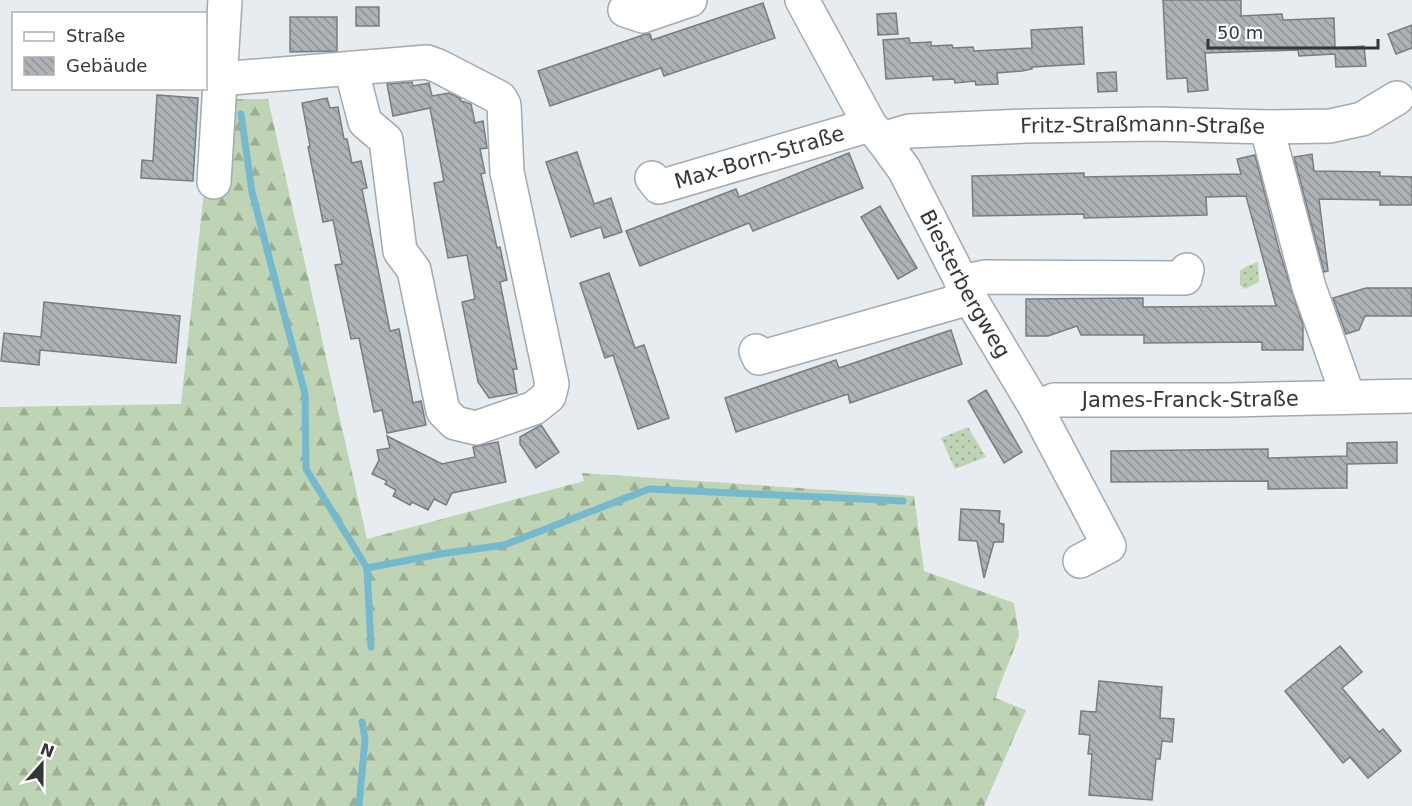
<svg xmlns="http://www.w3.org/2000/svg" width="1412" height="806" viewBox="0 0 1412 806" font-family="'DejaVu Sans',sans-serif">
<defs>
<pattern id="forest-firs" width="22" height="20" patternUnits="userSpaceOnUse" patternTransform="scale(1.5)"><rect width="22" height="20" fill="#bfd4b4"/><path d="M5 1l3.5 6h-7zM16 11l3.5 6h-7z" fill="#9cad93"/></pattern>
<pattern id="park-dots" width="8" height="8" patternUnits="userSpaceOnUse" patternTransform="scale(1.5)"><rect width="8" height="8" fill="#bfd4b4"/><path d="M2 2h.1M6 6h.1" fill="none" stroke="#9cad93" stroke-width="1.8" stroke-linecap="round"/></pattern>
<pattern id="building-back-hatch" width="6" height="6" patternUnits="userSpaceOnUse" patternTransform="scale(1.5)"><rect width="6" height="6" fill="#adb2b7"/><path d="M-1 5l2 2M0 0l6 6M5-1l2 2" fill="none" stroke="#8e9296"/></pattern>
</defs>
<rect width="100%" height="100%" fill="#e6ecf0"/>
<polygon fill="url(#forest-firs)" points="214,99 268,99 367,539 584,481 582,473 914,496 924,571 1014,603 1019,636 995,698 1026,710 984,806 0,806 0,407 181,404"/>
<g fill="url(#park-dots)">
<polygon points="1258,262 1259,282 1245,289 1240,285 1240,271 1247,266"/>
<polygon points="968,427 986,457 955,469 941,438"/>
</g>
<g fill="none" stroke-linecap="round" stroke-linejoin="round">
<g stroke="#75b9ce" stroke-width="7">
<polyline points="241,114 252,192 305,394 306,469 367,568 371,647"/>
<polyline points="367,568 440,554 504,545 649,489 903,501"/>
<polyline points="359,806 365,739 362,722"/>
</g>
</g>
<g fill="url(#building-back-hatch)" stroke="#787d81" stroke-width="1.5">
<polygon points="1163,0 1241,0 1241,16 1282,14 1283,20 1334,18 1335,48 1364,46 1366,66 1336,67 1335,54 1299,56 1298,50 1205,53 1208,90 1188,92 1187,78 1167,79"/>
<polygon points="763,3 775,38 664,76 661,68 550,106 538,71 646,34 650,34 652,40"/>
<rect x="356" y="7" width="23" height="19"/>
<polygon points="896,13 898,34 878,35 877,14"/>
<polygon points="290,17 337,17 337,51 290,52"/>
<polygon points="1412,25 1412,48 1396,54 1388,34"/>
<polygon points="1082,27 1084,64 1032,67 1032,69 1022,71 997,73 998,84 976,85 975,81 955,83 954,79 933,80 933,76 886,79 883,40 909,38 910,43 931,42 931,46 952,45 953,48 973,47 974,51 1032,48 1031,30"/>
<polygon points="1116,72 1117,91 1098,92 1097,73"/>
<polygon points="412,82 413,86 429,83 432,96 449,93 460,98 461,101 471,104 475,123 483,121 487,148 480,149 485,173 481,174 497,248 500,247 507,280 500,282 517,369 513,369 517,393 489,398 478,382 462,302 475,299 467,255 448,258 434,183 444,181 430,108 393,116 387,84"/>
<polygon points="157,95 198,98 193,181 141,178 142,160 153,161"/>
<polygon points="327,98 330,108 338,107 344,139 347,139 352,163 361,161 367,188 362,189 390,331 399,329 413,403 421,401 426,425 387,433 382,410 374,412 359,338 351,339 335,265 342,264 333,220 323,222 308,147 310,146 302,103"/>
<polygon points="577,152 594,204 611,198 622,232 604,238 601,227 571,237 546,162"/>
<polygon points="849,153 863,188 753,231 749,223 640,266 626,231 736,189 739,197"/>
<polygon points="1312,154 1314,171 1380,172 1380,176 1412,177 1412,205 1380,205 1380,200 1319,199 1328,271 1324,272 1294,157"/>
<polygon points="1255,155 1279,250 1303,325 1303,350 1262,350 1262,342 1144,343 1144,335 1081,335 1077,326 1048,336 1026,336 1026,299 1143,298 1143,307 1276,306 1246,196 1206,197 1207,215 1084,218 1084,214 973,216 972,176 1084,173 1084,177 1241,174 1237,159"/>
<polygon points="880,206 917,268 898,279 861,217"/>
<polygon points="609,273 635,348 644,345 669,418 638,429 613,355 605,358 580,283"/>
<polygon points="1366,288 1412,288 1412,316 1365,316 1359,330 1346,334 1333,298"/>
<polygon points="44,302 180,316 176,363 40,350 39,365 1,361 4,333 41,337"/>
<polygon points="951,330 962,364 850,403 848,394 736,432 725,398 836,360 839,368"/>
<polygon points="986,390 1022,452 1004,463 968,401"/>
<polygon points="541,425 559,452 536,468 520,444 520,437"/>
<polygon points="387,436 442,464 475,457 473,447 498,442 506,482 452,493 446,505 434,499 428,510 412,502 410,505 393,496 396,490 385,484 387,481 372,474 379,460 377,450 390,448"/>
<polygon points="1397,442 1397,463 1347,464 1347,488 1268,489 1268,481 1111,482 1111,451 1268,449 1268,458 1347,456 1347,443"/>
<polygon points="961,509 1000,511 999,523 1004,524 1003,542 994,542 984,578 977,541 959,540"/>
<polygon points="1340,646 1362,672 1342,688 1379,732 1383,729 1401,751 1368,778 1350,757 1343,763 1285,691"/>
<polygon points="1099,681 1162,687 1160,718 1174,719 1172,742 1162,741 1160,759 1156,759 1152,800 1089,795 1092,754 1088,754 1090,735 1079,734 1081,711 1096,712"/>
</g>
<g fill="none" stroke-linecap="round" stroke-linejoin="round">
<g stroke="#a3a9ad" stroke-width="36">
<g id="minor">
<path id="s1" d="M802,0l68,125 12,14 22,30 66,129 66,110 73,138 -29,15"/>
<polyline points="625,10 643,16 690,0"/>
<polyline points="220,79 427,62 438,66 500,98 504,105 507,172 552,384 549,396 534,408 476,428 455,423 443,411 414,270 400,251 386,140 365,122 351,68"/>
<polyline points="1269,127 1270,140 1309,287 1344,385 1345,397"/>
<path id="s2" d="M882,139l27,-8 118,-5 129,-2 113,3 61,-1 32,-7 35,-21"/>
<path id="s3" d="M652,178l7,9 211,-62"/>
<polyline points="214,182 225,0"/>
<polyline points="961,282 984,277 1185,278 1187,270"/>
<polyline points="756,351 759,358 970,298"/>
<path id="s4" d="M1036,408l18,-8h175l183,-4"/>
</g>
</g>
<use href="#minor" stroke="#fff" stroke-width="33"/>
</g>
<g text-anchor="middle" stroke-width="4.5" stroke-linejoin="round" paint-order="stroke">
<g font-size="21" fill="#343638" stroke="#fff">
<text dy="7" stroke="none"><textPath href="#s2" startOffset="262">Fritz-Straßmann-Straße</textPath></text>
<text dy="7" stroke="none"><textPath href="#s3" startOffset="116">Max-Born-Straße</textPath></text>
<text dy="7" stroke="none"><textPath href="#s1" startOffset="328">Biesterbergweg</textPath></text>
<text dy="7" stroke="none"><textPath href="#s4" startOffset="156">James-Franck-Straße</textPath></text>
</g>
</g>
<rect x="12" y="12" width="195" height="78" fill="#ffffff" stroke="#aeafaf" stroke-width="1.5"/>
<rect x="24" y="32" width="30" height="9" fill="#ffffff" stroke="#aeafaf" stroke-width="1.5"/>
<text x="66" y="42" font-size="18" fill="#343638">Straße</text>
<rect x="24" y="57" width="30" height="18" fill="url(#building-back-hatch)" stroke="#aeafaf" stroke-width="1.5"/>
<text x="66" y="72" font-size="18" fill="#343638">Gebäude</text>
<g transform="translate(42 764) rotate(21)" stroke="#ffffff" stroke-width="4.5" paint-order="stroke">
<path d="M0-4.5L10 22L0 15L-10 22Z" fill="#343638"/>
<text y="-9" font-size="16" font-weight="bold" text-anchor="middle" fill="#343638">N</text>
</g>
<path d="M1208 39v9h170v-9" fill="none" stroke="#343638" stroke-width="3"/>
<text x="1217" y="39" font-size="18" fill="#343638" stroke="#ffffff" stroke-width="4.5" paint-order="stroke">50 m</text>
</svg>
